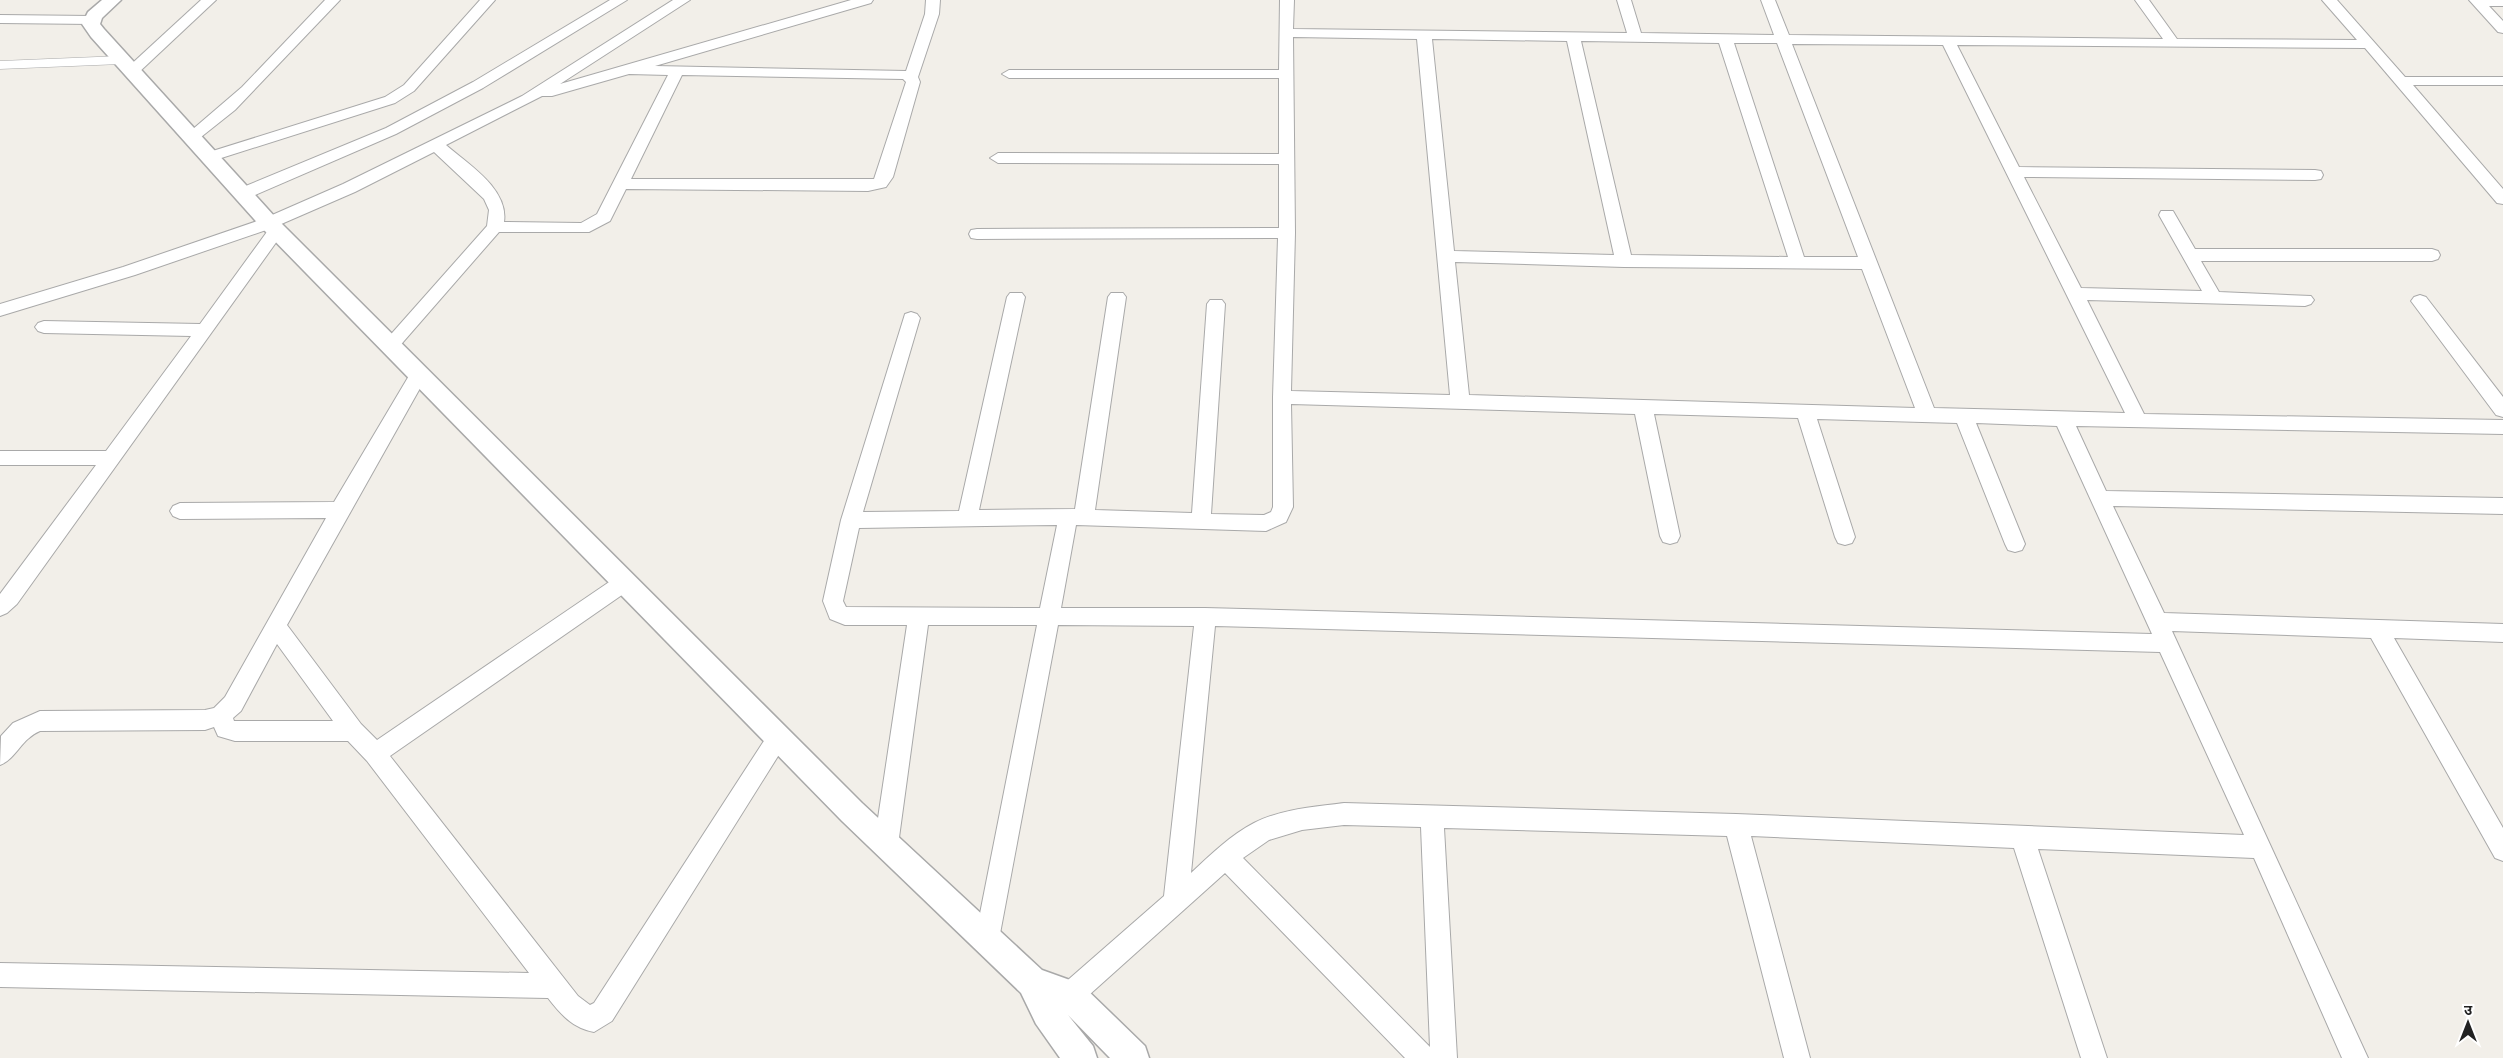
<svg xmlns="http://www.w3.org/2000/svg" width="2503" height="1058" viewBox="0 0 2503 1058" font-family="Barlow,'Noto Sans Devanagari',sans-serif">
<rect width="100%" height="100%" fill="#f2efe9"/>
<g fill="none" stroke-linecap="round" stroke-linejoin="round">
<g stroke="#a9a9a9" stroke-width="9">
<polyline id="service" points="0,65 121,60"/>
</g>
<g stroke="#a9a9a9" stroke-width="2">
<g id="minor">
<polygon points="201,0 216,0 136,75 126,75 124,72 126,69"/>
<polygon points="325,0 340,0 235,110 196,141 186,141 183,138 186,135 242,87"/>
<polygon points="480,0 495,0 414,91 395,103 215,160 203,160 201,157 203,154 385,97 404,85"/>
<polygon points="610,0 627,0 483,88 396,134 248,198 236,198 234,194 236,190 386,128 473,82"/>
<path d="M673,0h17l-130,84 291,-84h22l-2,3 -216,63 251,5 19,-57 1,-14h14l-1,14 -21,63 2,5 -27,95 -7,10 -18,4 -242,-2 -16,32 -21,11h-90l-102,117 -6,2 -6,-2 -3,-4 3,-4 102,-115 2,-16 -5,-11 -50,-47 -79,40 -76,33 6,5 -268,374 -10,9 -7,3v-22l96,-129h-96v-14h106l85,-115 -147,-3 -6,-2 -3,-4 3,-4 6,-2 156,3 69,-95 -134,46 -135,41v-12l123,-37 140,-48 80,-35 179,-88zM629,74l39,1 -71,139 -16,9 -77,-1c5,-33 -36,-58 -58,-77l96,-49h10zM682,75l221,4 3,3 -32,97h-243z"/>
<path d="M1280,0h14l-1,29 334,4 -10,-33h14l10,33 133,2 -13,-35h14l14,35 374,4 -28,-39h14l28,39 180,1 -35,-40h15l68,77h98v8h-90l90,104v15l-6,-1 -132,-155 -408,-3 62,122 296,3 6,1 2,4 -2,4 -6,1 -291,-3 57,111 121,3 -43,-76 2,-4h12l22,38h237l6,2 2,4 -2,4 -6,2h-231l18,31 92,4 3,4 -3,4 -6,2 -218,-6 57,114 359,6v14l-427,-8 30,65 397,7v16l-390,-8 51,107 339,11v18l-109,-4 109,190v33l-8,-3 -124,-220 -199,-7 196,427h-26l-88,-200 -216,-9 69,209h-26l-67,-210 -263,-12 59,222h-26l-57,-222 -283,-8 13,230h-52l-180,-185 -146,131 -9,4 -9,-4 -4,-9 4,-9 103,-90 30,-270 -136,-1 -59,314 -3,8 -9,4 -9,-4 -3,-8 62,-314h-109l-30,220 -4,8 -8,3 -8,-3 -4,-8 33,-220h-62l-15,-6 -7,-18 18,-81 64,-206 6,-2 6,2 3,4 -57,194 96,-1 48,-214 3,-4h12l3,4 -46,213 96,-1 33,-212 3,-4h12l3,4 -31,213 97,3 15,-209 3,-4h12l3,4 -14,210 53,1 7,-3 2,-5v-110l5,-159 -301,1 -6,-1 -2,-4 2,-4 6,-1 302,-1v-64l-281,-1 -8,-5 8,-5 281,1v-76h-270l-7,-4 7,-4h270zM1293,37l124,2 33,356 -159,-4 4,-158zM1432,39l135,2 47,214 -160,-4zM1581,41l138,2 69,214 -157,-2zM1734,43h43l81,214h-54zM1792,44l151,1 182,368 -191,-5zM1455,262l169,5 238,2 53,139 -446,-13zM1291,404l344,10 25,122 3,6 7,2 7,-2 3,-6 -26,-122 144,4 37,119 3,6 7,2 7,-2 3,-6 -38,-118 140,4 48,121 3,6 7,2 7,-2 3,-6 -49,-121 81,3 95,208 -947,-26h-144l15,-83 190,6 20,-9 7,-15zM1057,525l-17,83 -194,-1 -3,-6 16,-73zM1215,626l945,26 84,183 -508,-21 -392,-11c-30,4 -63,6 -90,20 -23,12 -44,32 -63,50zM1344,825l77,2 9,220 -187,-189 26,-18 33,-10z"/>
<polygon points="2469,0 2503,0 2503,6 2489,6 2503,21 2503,33 2498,32"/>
<polygon points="0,15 92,16 99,20 92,24 0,23"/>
<polygon points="2420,295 2426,297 2503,397 2503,417 2496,415 2414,305 2411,301 2414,297"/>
<path d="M419,367l6,2 3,5 -141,251 74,99 16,16 241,-164 7,-2 7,2 3,6 -3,6 -242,168 188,240 12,9 4,-2 177,-273 8,-3 8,3 3,7 -178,284 -18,11c-21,-4 -33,-17 -46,-34l-548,-11v-24l529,10 -162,-212 -19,-20h-113l-17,-5 -4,-9 -9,3 -165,1c-19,8 -24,28 -40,34l1,-29 12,-13 27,-12 165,-1 9,-2 11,-11 101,-179 -146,1 -7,-3 -3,-5 3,-5 7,-3 154,-1 79,-133zM277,644l56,77h-99l-1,-3 8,-7z"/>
</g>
</g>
<g stroke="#a9a9a9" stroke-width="3">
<polygon id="tertiary" points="102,0 121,0 102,18 100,24 104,29 276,218 862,803 1042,970 1081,984 1145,1046 1149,1058 1110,1058 1068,1015 1093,1046 1097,1058 1060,1058 1036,1024 1021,993 842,821 262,228 91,37 82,24 88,12"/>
</g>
<use href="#service" stroke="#fff" stroke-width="8"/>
<use href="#minor" fill="#fff" fill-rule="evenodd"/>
<use href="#tertiary" fill="#fff" fill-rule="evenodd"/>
</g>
<g transform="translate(2468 1023)" stroke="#ffffff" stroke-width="4" paint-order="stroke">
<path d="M0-4L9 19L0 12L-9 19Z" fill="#222222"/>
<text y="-8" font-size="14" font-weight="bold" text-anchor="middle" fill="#222222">उ</text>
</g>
</svg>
